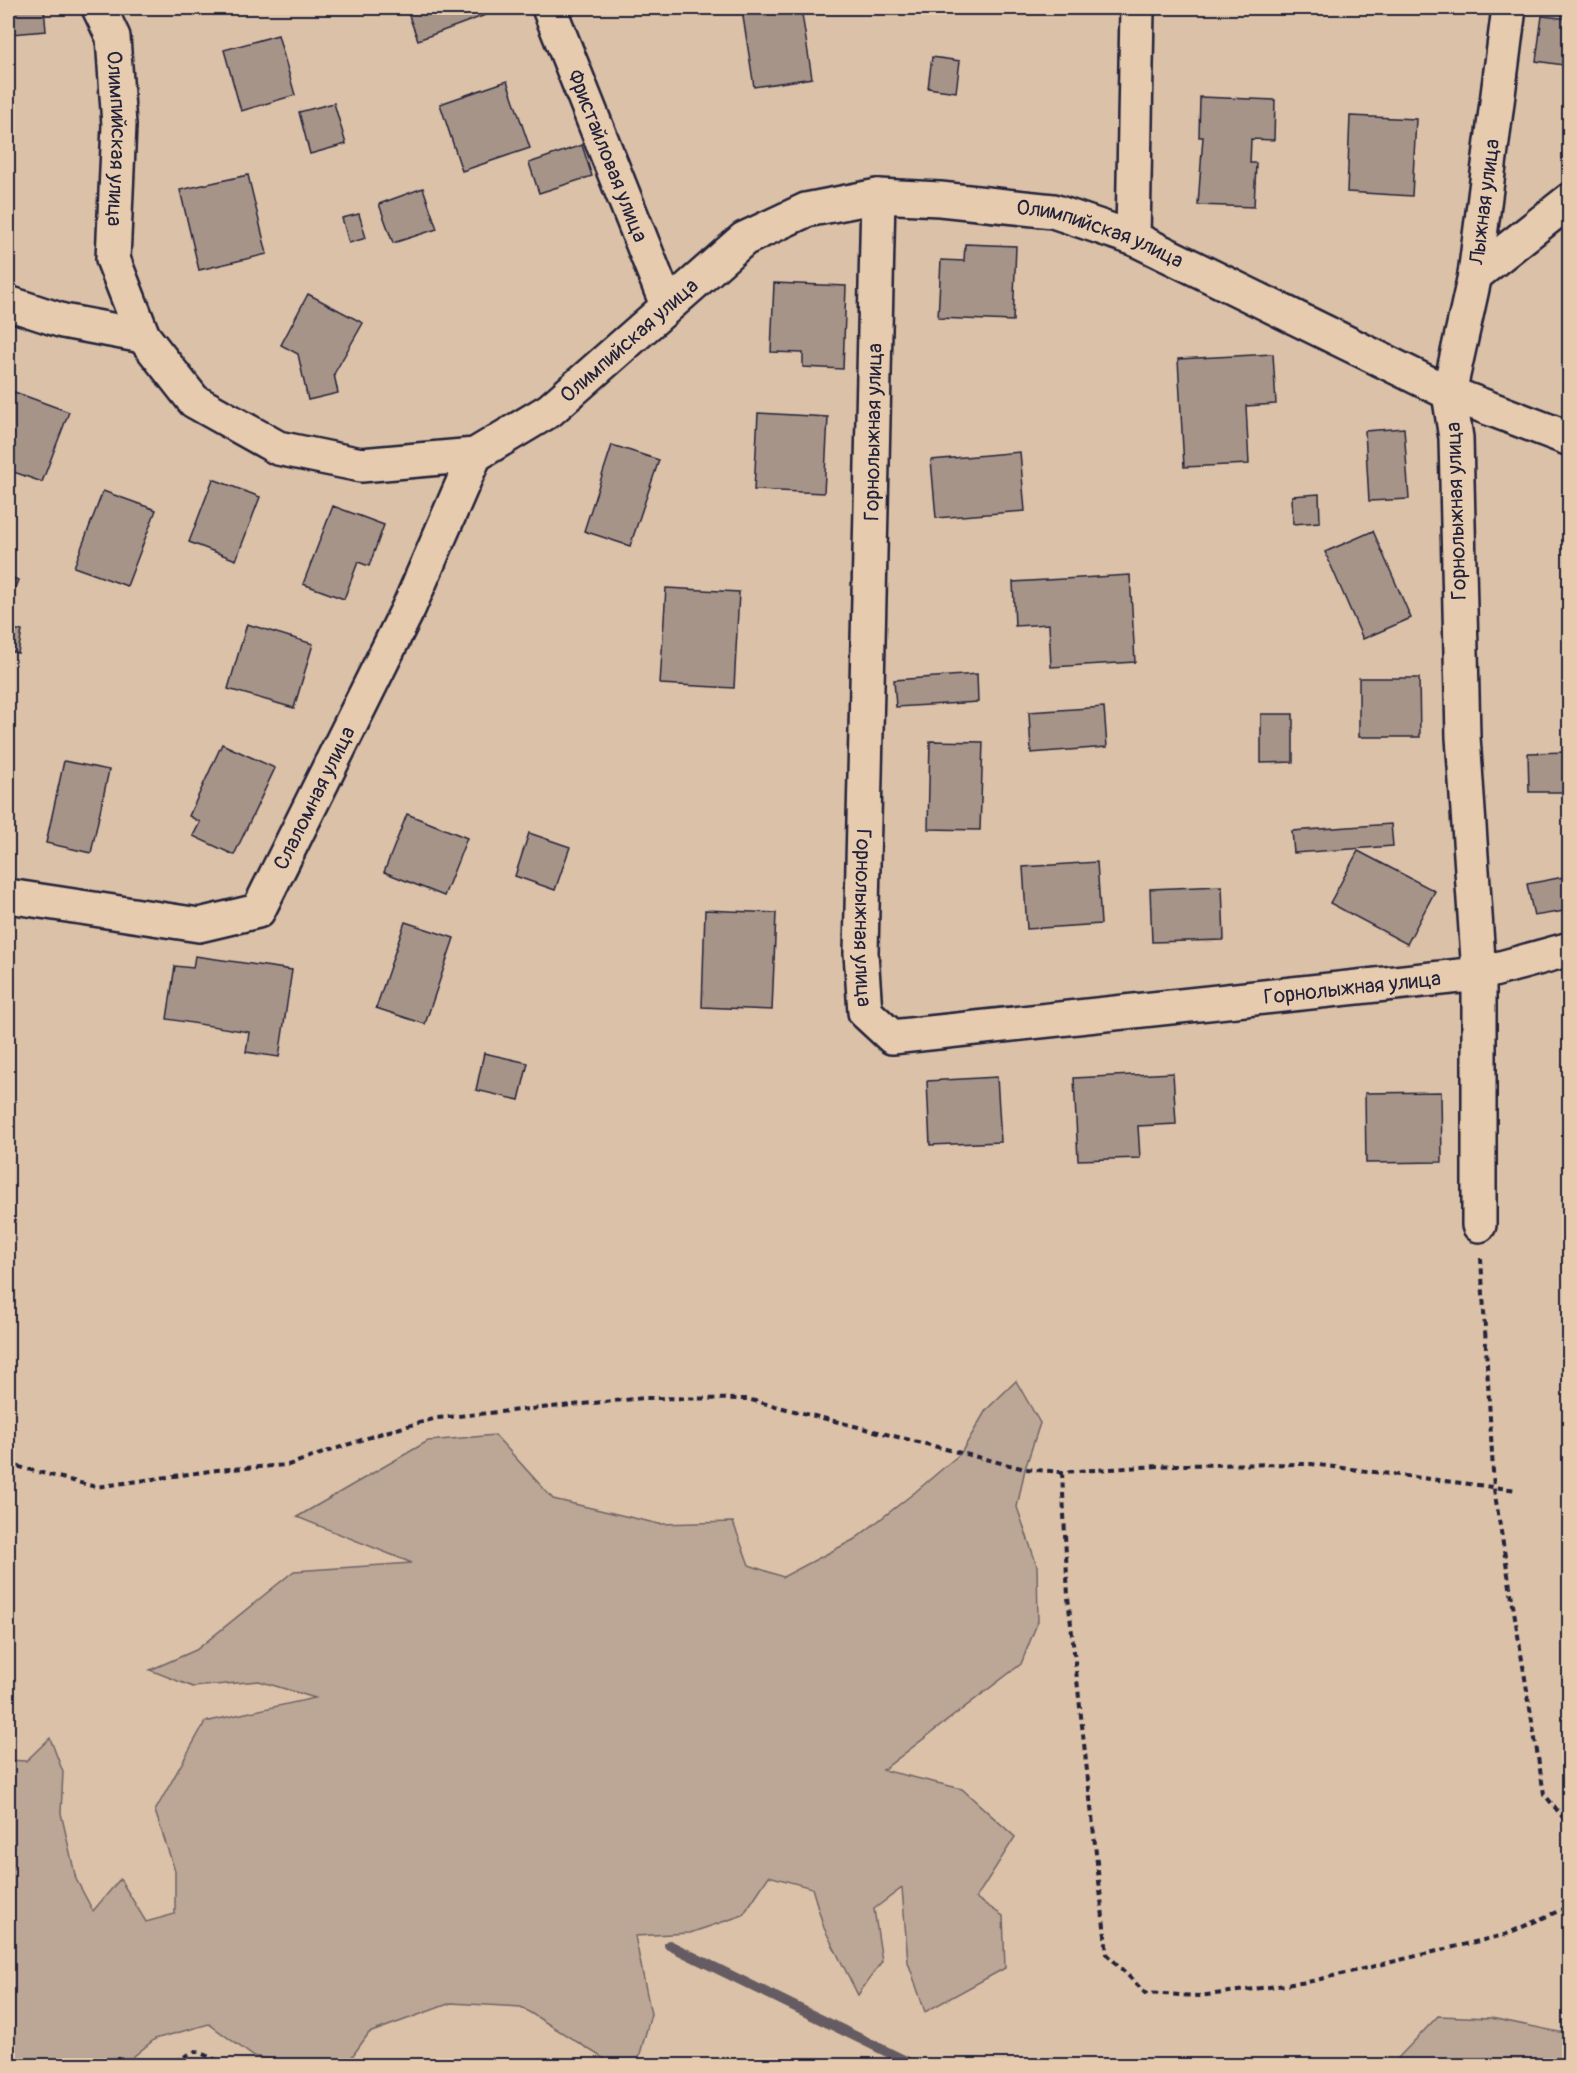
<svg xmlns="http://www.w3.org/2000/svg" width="1577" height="2073" viewBox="0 0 1577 2073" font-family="Pangolin,sans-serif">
<rect width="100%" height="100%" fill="#dbc1a7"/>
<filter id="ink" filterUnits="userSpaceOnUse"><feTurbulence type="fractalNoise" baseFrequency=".0167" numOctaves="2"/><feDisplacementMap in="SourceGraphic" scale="12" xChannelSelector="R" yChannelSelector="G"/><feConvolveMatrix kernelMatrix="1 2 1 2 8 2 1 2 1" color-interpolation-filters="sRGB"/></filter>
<g filter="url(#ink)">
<g fill="#bca695" stroke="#6f6468" stroke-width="1.5">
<polygon points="1016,1381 1040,1423 1025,1469 1017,1507 1037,1566 1038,1621 1021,1664 883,1770 962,1789 1015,1837 976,1898 1003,1916 1005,1968 925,2012 908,1962 902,1888 874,1909 882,1961 858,1995 824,1928 812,1888 769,1876 743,1915 690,1933 635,1936 651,2014 637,2065 614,2065 521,2007 451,2003 369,2033 346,2065 307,2065 253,2056 209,2024 155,2039 123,2065 8,2065 8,1760 26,1761 50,1738 63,1772 61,1813 76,1879 93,1911 120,1879 146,1922 175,1914 175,1871 155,1811 205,1722 315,1698 259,1681 193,1687 150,1670 196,1650 294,1571 412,1563 297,1517 428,1441 495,1435 553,1499 659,1524 733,1522 749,1565 783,1577 855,1539 914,1493 961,1453 986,1410"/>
<polygon points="1438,2016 1491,2018 1569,2034 1569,2065 1398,2065 1398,2058"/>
</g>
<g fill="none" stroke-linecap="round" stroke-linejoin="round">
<polyline stroke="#655b63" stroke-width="10" points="669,1945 916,2066"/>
</g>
<g fill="#a79489" stroke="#22223b" stroke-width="1.5">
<polygon points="8,8 44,8 46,31 11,34"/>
<polygon points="406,8 490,8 491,13 418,40"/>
<polygon points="759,8 801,8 812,78 754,87 742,10"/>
<polygon points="1542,16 1570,19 1570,66 1536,61"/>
<polygon points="278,35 295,95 241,111 224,50"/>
<polygon points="932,57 960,61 956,92 928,88"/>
<polygon points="507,81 530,148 462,171 440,104"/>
<polygon points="1200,97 1275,100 1274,140 1251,139 1250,163 1256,163 1254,207 1198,205 1203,137 1199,137"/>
<polygon points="334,103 346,144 310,154 299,112"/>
<polygon points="1350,116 1416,119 1412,196 1347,192"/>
<polygon points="582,145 592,176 539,193 529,163"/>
<polygon points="248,175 267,254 199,270 180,190"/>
<polygon points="423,188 437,229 393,243 379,204"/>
<polygon points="359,214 366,238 349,243 342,218"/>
<polygon points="965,244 1016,246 1013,321 938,318 941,260 964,261"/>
<polygon points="774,283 846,286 843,369 803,367 803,353 771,352"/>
<polygon points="308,294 363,323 334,374 338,393 308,400 298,354 281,345"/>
<polygon points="1273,354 1276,404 1246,406 1249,464 1184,467 1178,359"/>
<polygon points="9,390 69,412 42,482 8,470"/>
<polygon points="758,413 828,417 824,493 754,490"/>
<polygon points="1404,428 1409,499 1369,501 1365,431"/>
<polygon points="612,445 659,460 630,546 584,531"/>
<polygon points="1020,452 1025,511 936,518 931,460"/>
<polygon points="213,479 260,497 236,560 189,542"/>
<polygon points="103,491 156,510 127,586 74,567"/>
<polygon points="1319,494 1320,522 1293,524 1292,496"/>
<polygon points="333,506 384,525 369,566 358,562 344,599 303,584"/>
<polygon points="1373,531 1411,618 1363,639 1325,552"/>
<polygon points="1130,575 1135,662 1051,667 1049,624 1015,626 1013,582"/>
<polygon points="8,576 18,580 8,607"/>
<polygon points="666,588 739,592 734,688 660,684"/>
<polygon points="247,624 313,644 294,708 228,689"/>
<polygon points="8,628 22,631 18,653 8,651"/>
<polygon points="977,674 978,702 896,707 894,680"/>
<polygon points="1359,678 1419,678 1420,737 1359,737"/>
<polygon points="1104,707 1107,747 1031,753 1029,712"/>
<polygon points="1261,714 1293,714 1293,762 1261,763"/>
<polygon points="930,741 983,742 980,830 928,829"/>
<polygon points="222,744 275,768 234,855 193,836 200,822 189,816"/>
<polygon points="1570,752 1570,792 1529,792 1528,753"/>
<polygon points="64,761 109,770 91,853 46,843"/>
<polygon points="407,814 467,838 444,896 384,872"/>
<polygon points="1391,824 1393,846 1294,853 1292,831"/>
<polygon points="529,833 570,847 555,890 515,876"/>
<polygon points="1358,851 1435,891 1407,944 1330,903"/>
<polygon points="1097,862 1101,924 1027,929 1023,867"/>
<polygon points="1569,876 1570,910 1534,916 1527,884"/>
<polygon points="1222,886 1224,940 1152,942 1150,889"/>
<polygon points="705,910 776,913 772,1010 702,1007"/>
<polygon points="405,922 454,938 425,1024 376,1008"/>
<polygon points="195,956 292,970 279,1057 246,1052 249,1032 167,1019 175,966 193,968"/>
<polygon points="484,1053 528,1063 519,1100 476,1090"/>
<polygon points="1173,1073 1176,1124 1138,1126 1140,1158 1078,1160 1074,1078"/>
<polygon points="997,1077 1001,1142 930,1145 927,1081"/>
<polygon points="1441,1092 1442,1162 1366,1163 1365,1093"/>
</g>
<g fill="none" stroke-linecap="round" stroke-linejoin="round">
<g stroke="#22223b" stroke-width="38">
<g id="minor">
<path id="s1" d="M99,8l14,29 6,88 -6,134 30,77 51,65 84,47 83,17 114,-10 75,-45 194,-171 62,-29 72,-14 62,3 113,12 80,27 316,155 121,46"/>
<path id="s2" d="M549,8l118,297"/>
<path id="s3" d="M878,196l-17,757 4,59 27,25 587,-63 91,-25"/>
<polyline points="1133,238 1137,8"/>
<polyline points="1475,275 1570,200"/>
<polyline points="8,303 63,321 143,336"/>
<path id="s4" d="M8,896l191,29 59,-14 151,-304 66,-152"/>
<path id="s5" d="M1479,1225v-251l-16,-237 -7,-299 -7,-45 26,-118 34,-267"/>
</g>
</g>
<g stroke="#22223b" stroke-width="4" stroke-dasharray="6 4.5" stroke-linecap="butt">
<polyline points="1481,1258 1494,1489 1544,1794 1570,1826"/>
<polyline points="8,1464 96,1487 217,1470 288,1465 382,1433 437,1418 645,1398 747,1399 1025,1469 1062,1472 1175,1465 1311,1464 1517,1490"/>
<polyline points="1062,1472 1068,1597 1107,1954 1145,1993 1199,1996 1308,1982 1504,1935 1570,1906"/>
<polyline points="165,2066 196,2051 230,2066"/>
</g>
<use href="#minor" stroke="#e7cbae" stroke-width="33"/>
</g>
</g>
<g text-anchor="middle" stroke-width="4.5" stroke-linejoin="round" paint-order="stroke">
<g font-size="21" fill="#22223b" stroke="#e7cbae">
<text dy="7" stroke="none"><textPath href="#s1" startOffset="134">Олимпийская улица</textPath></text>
<text dy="7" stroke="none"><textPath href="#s2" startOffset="159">Фристайловая улица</textPath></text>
<text dy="7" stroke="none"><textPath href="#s5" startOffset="1028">Лыжная улица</textPath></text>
<text dy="7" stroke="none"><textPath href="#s1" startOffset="1430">Олимпийская улица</textPath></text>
<text dy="7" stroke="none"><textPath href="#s1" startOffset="908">Олимпийская улица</textPath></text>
<text transform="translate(873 432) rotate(-89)" y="7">Горнолыжная улица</text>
<text transform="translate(1456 511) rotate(-92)" y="7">Горнолыжная улица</text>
<text dy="7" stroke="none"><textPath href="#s4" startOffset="380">Слаломная улица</textPath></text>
<text dy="7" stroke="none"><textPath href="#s3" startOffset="722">Горнолыжная улица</textPath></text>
<text dy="7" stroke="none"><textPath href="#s3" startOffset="1316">Горнолыжная улица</textPath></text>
</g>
</g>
<rect width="1577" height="2073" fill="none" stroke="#e7cbae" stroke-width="30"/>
<rect x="15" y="15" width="1547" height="2043" fill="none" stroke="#22223b" stroke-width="2" filter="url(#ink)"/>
</svg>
